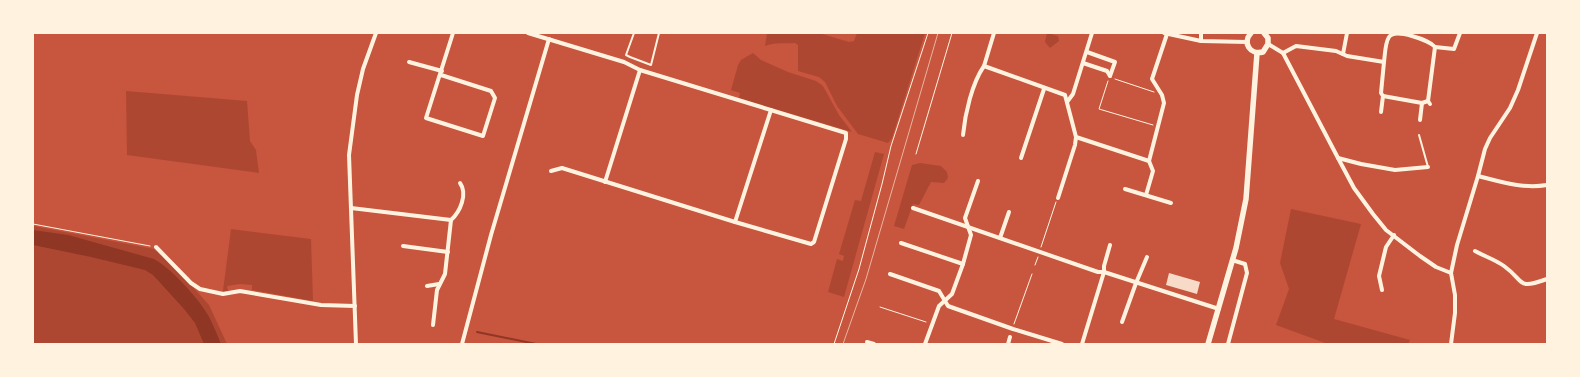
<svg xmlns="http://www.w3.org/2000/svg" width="1580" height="377" viewBox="0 0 1580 377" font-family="Lato,sans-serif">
<rect width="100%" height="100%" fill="#c8553d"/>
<g fill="#ae4732">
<path d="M767,33h52l30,9 5,-1 3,-8h68l-33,105 -4,5 -30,-9 -21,-28 -12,-24 -6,-5 -21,-6v-26l-3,-2c-11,1 -19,-1 -30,3z"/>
<polygon points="1047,33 1058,36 1059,41 1050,48 1045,42"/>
<polygon points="753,53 761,60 788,72 816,81 823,86 839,115 852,132 739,98 740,93 731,90 738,65 741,60"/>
<polygon points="126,91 247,101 250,141 256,150 259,173 127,155"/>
<polygon points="875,152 884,154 844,297 828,292 837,259 843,261 844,256 839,254 855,200 861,201"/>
<polygon points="920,163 941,166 947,172 948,178 944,183 931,182 919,205 913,204 904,229 894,226 912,165"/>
<polygon points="1291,209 1361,224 1334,319 1410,340 1408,344 1328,344 1276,325 1289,289 1280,263"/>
<polygon points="33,226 154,249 182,275 209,305 227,344 33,344"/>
<polygon points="231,229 311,239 313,301 252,290 252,285 240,284 227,286 228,291 223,291"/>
</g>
<path fill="#8f3625" d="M33,230l35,5 86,24c17,9 44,39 54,56 5,9 9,19 13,29h-17l-9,-21 -11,-14 -31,-34 -8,-5 -54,-13 -58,-12z"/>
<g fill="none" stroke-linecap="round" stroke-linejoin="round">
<polyline stroke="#8f3625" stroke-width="2" points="477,332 536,344"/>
</g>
<polygon fill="#f7dbc8" points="1169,273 1200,282 1197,294 1166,285"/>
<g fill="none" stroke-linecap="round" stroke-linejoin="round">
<g stroke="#fff3e0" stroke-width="1">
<polyline points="1115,79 1154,92"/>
<polyline points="1108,81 1099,109 1153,125"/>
<polyline points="916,154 952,33"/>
<polyline points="33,224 150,246"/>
<polyline points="1041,247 1056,202"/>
<polyline points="1035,265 1038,257"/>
<polyline points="880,307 926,322"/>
<polyline points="1014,324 1032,274"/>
<polyline points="834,344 859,269 882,184 891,146 928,33"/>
</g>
<g stroke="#fff3e0" stroke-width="2">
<polyline points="634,33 626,55 630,57 651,65 659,33"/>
<polyline points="1419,135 1428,167"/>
</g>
<g stroke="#fff3e0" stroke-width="4">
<polyline points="528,33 624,62 640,70 846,133 846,139 814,242 811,244 735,222 562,168 551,171"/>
<polyline points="994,33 984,66 1065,95 1076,137 1149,161"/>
<polyline points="1164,33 1201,41 1247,42"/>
<polyline points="1201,33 1201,41"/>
<polyline points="1268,44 1283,53 1338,158 1354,188 1373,214 1386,230 1420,256 1436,267 1451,273"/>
<polyline points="1435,47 1454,49 1460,33"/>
<polyline points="1087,52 1115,62 1110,76"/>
<polyline points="1283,53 1296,46 1336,51 1347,56 1384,62 1381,93 1383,96 1422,103 1428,101 1430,104"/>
<polyline points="1343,54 1347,33"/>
<polyline points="409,62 442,71"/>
<path d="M1384,62c1,-7 1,-19 5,-25 6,-9 40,3 46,10l-7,54"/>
<polyline points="1083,63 1107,71 1110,76"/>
<polyline points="441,75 491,91 495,98 483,136 426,118 453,33"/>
<polyline points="1067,102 1073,94 1092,33"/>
<polyline points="1381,112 1383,96"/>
<polyline points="1420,120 1422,103"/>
<path d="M963,135c2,-21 9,-52 21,-69"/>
<polyline points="1021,158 1044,89"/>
<polyline points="1338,158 1361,164 1395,170 1428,167"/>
<path d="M1478,176c23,6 45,13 69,9"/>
<polyline points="605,182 640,70"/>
<polyline points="1125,189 1171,203"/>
<polyline points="1146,195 1153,171 1149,161 1164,103 1162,95 1152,79 1167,34"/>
<polyline points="1058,198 1075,145 1076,137"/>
<path d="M351,208l100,12c9,-8 17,-26 9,-37"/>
<polyline points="913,208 1098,272 1104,272 1219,309"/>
<polyline points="735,222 771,110"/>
<polyline points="1000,238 1009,212"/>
<polyline points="901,243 963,264"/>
<polyline points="403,246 448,252"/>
<polyline points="156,247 191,283 200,289 223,294 240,291 321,305 355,306"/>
<path d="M1475,251c9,5 21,9 29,15 22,16 12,24 43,13"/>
<polyline points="890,274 939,291 948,306 1013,329 1062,344"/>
<polyline points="427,286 439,284"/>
<polyline points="1382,290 1379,276 1386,247 1394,235"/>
<polyline points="1122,322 1136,283 1147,257"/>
<polyline points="433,325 437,290 445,274 451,220"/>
<polyline points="867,342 874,344"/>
<polyline points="356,344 349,155 357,95 363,69 376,33"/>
<polyline points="462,344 491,235 549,39"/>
<polyline points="925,344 939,306 952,294 963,264 971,235 965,218 978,181"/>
<polyline points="1008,344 1010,337"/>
<polyline points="1082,344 1104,272 1104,266 1110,245"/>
<polyline points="1228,344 1247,273 1245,264 1232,260"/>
<polyline points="1451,344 1455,313 1455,295 1451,273 1457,245 1478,176 1485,149 1490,138 1510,108 1518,90 1537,33"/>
</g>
<g stroke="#fff3e0" stroke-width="5.5">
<path d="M1251,33c-9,10 -1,22 12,19l5,-8v-6l-4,-5"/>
<polyline points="1208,344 1236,248 1246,199 1257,53"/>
</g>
<polyline stroke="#e9b49f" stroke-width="1" points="843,344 866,279 938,33"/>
</g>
<rect width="1580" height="377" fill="none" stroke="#fff3e0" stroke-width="68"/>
</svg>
